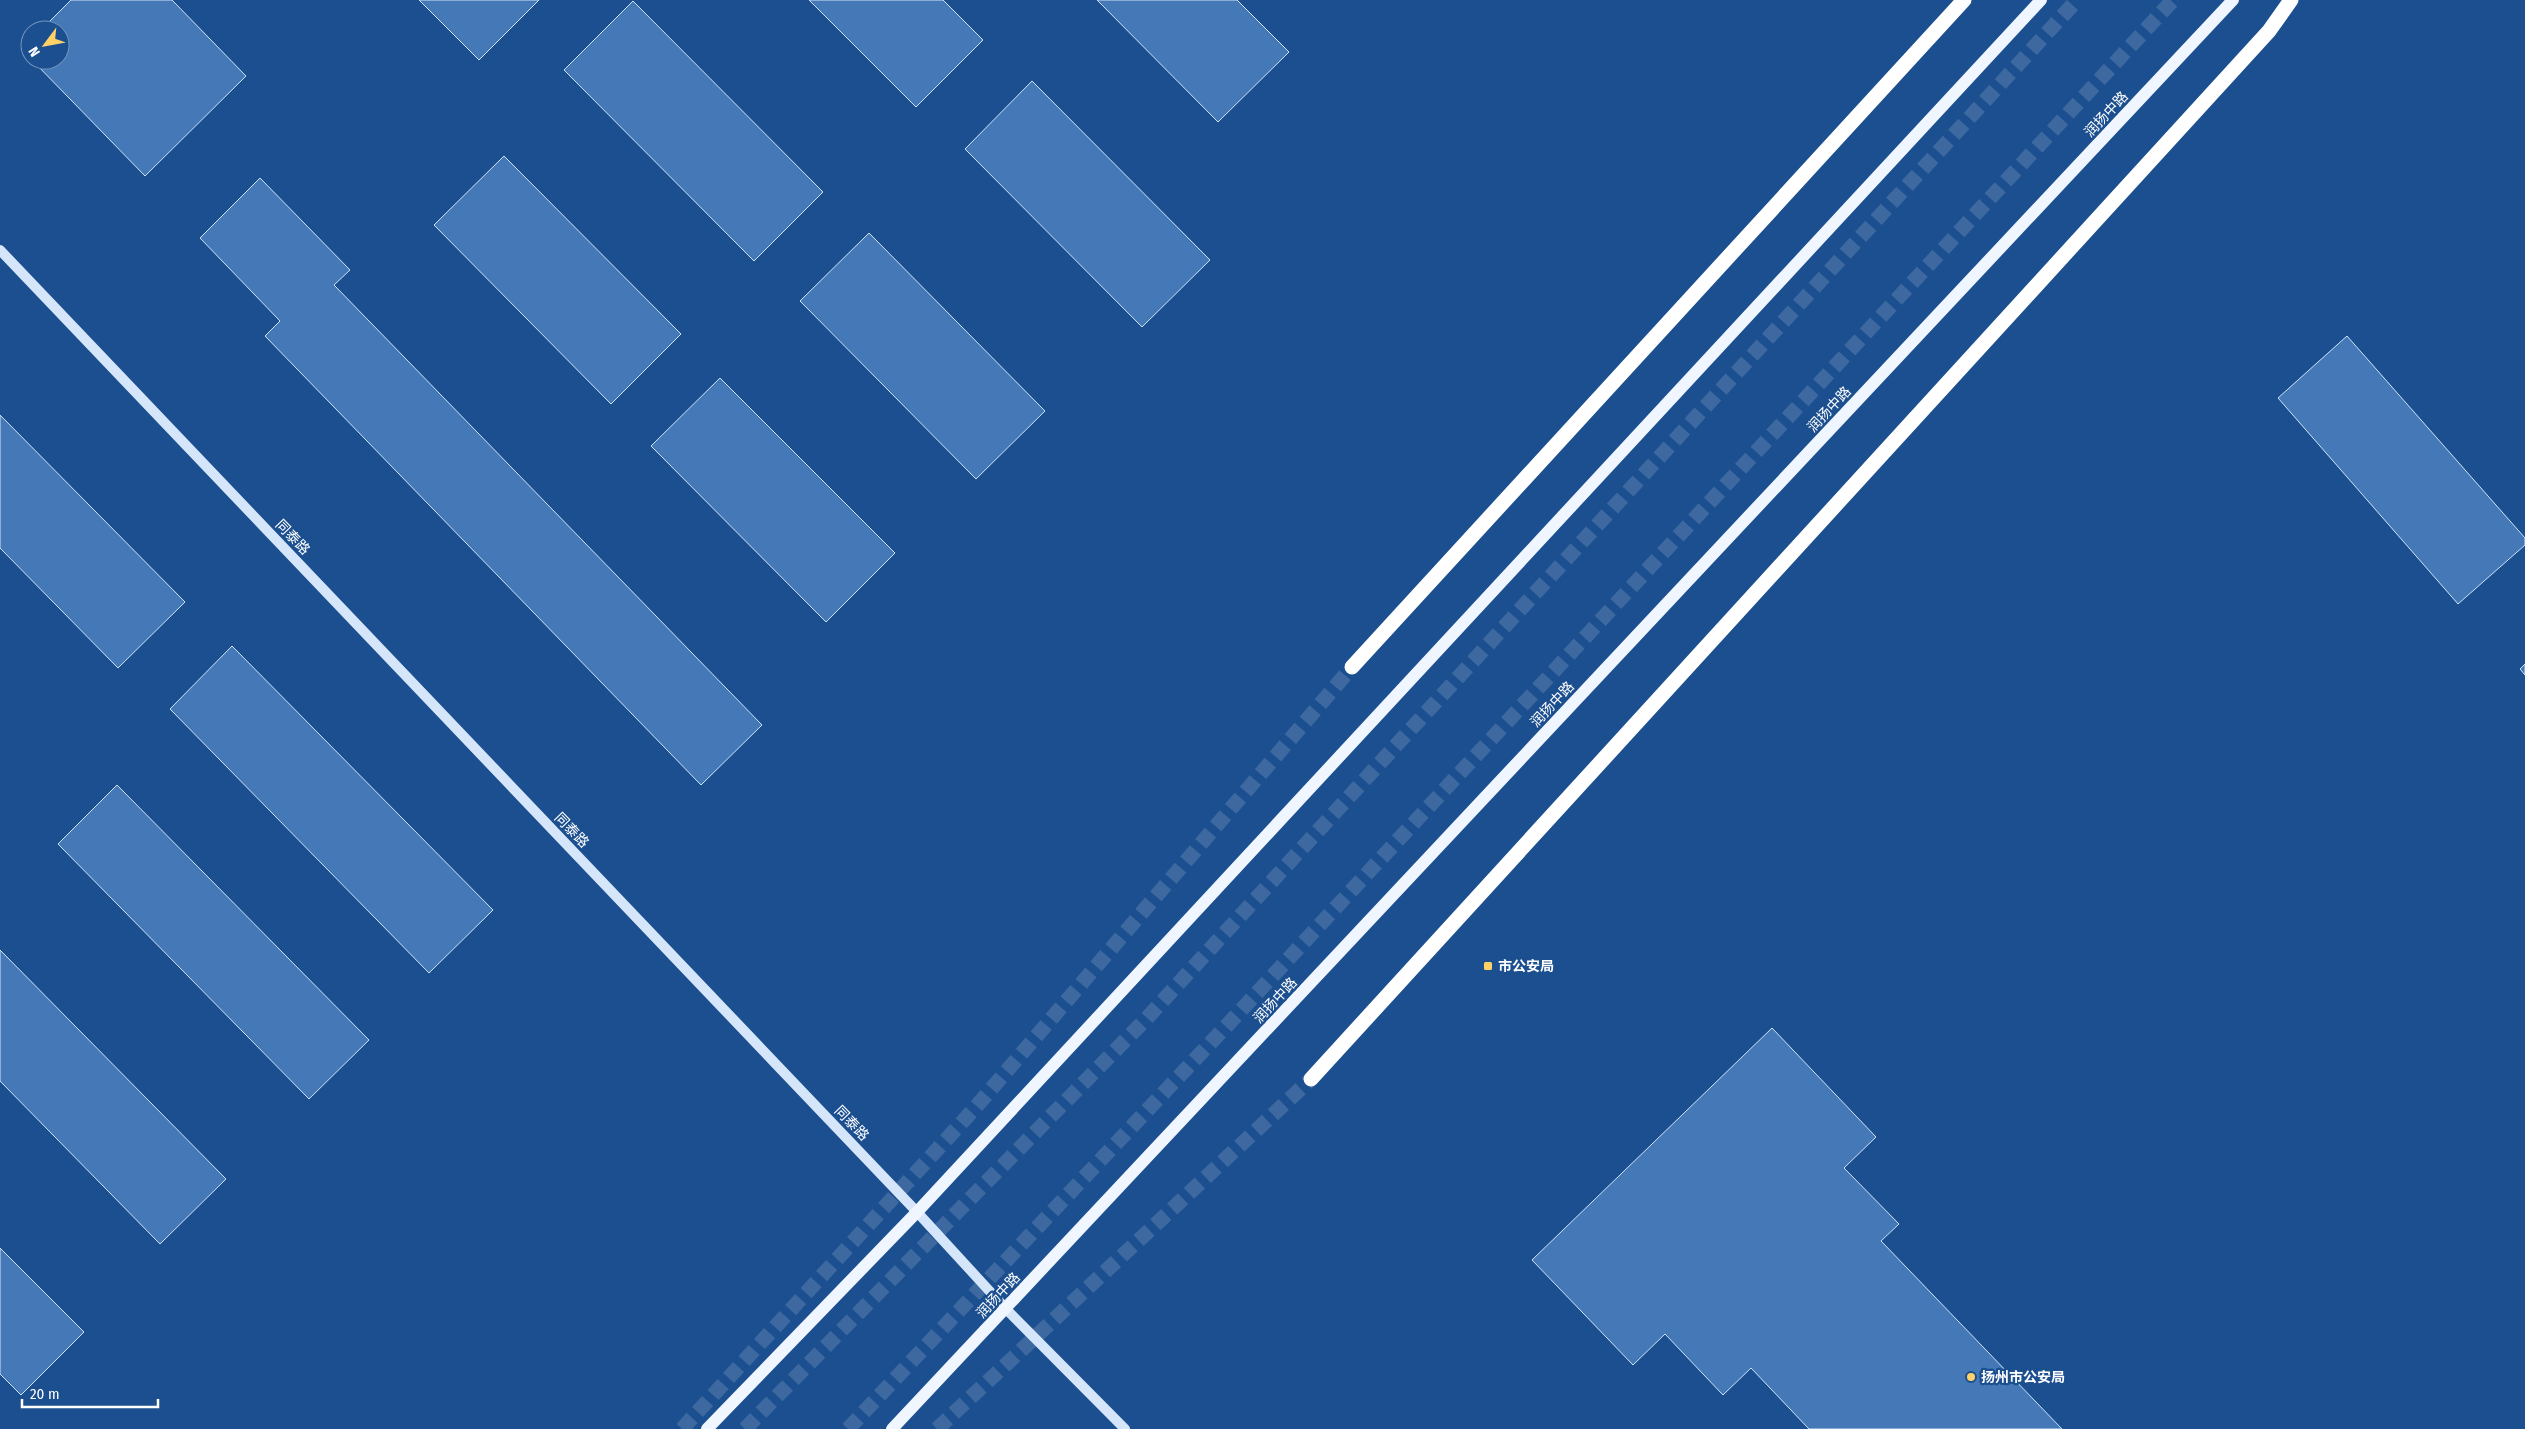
<svg xmlns="http://www.w3.org/2000/svg" width="2525" height="1429" viewBox="0 0 2525 1429" font-family="'Fira Sans Condensed','Noto Sans SC',sans-serif">
<rect width="100%" height="100%" fill="#1b4f8f"/>
<g fill="#4478b7" stroke="#cfe3fa">
<polygon points="71,0 172,0 246,76 145,176 32,60 60,60 60,30 41,30"/>
<polygon points="419,0 539,0 479,60"/>
<polygon points="809,0 943,0 983,40 916,107"/>
<polygon points="1097,0 1237,0 1289,52 1218,122"/>
<polygon points="633,1 823,192 754,261 564,70"/>
<polygon points="30,41 30,58 21,49"/>
<polygon points="1032,81 1210,260 1142,327 965,149"/>
<polygon points="504,156 681,334 611,404 434,225"/>
<polygon points="260,178 350,270 334,285 762,725 701,785 265,336 280,321 200,238"/>
<polygon points="869,233 1045,411 976,479 800,301"/>
<polygon points="2347,336 2525,538 2525,545 2458,604 2278,398"/>
<polygon points="720,378 895,553 826,622 651,446"/>
<polygon points="0,415 185,602 118,668 0,548"/>
<polygon points="232,646 493,910 429,973 170,709"/>
<polygon points="2525,664 2525,675 2520,669"/>
<polygon points="117,785 369,1040 309,1099 58,844"/>
<polygon points="0,950 226,1179 160,1244 0,1081"/>
<polygon points="1772,1028 1876,1137 1844,1168 1899,1224 1881,1241 2062,1429 1809,1429 1751,1368 1723,1395 1665,1334 1633,1365 1532,1260"/>
<polygon points="0,1248 84,1332 21,1395 0,1374"/>
</g>
<g fill="none" stroke-linecap="round" stroke-linejoin="round">
<g stroke="#3d69a0" stroke-width="15" stroke-dasharray="15 8" stroke-linecap="butt">
<polyline points="682,1429 975,1108 1352,667"/>
<polyline points="745,1429 1147,1018 2077,0"/>
<polyline points="848,1429 1232,1020 2173,0"/>
<polyline points="937,1429 1311,1079"/>
</g>
<polyline stroke="#d6e6fa" stroke-width="10" points="0,250 917,1212 1006,1309 1125,1429"/>
<g stroke="#f0f6ff" stroke-width="12">
<polyline points="707,1429 917,1212 2041,0"/>
<polyline points="892,1429 2233,0"/>
</g>
<g stroke="#fff" stroke-width="15">
<polyline points="1352,667 1964,0"/>
<polyline points="1311,1079 2269,31 2291,0"/>
</g>
</g>
<g fill="#ffd166" stroke="#1b4f8f" stroke-width="2">
<rect x="1483" y="961" width="10" height="10" rx="2.5"/>
<circle cx="1971" cy="1377" r="5"/>
</g>
<g text-anchor="middle" stroke-width="4.5" stroke-linejoin="round" paint-order="stroke">
<g font-size="14" fill="#fff" stroke="#1b4f8f">
<text transform="translate(2106 114) rotate(-47)" y="5">润扬中路</text>
<text transform="translate(1829 409) rotate(-47)" y="5">润扬中路</text>
<text transform="translate(293 537) rotate(46)" y="5">同泰路</text>
<text transform="translate(1552 704) rotate(-47)" y="5">润扬中路</text>
<text transform="translate(572 830) rotate(46)" y="5">同泰路</text>
<text transform="translate(1275 1000) rotate(-47)" y="5">润扬中路</text>
<text transform="translate(852 1123) rotate(46)" y="5">同泰路</text>
<text transform="translate(998 1295) rotate(-47)" y="5">润扬中路</text>
</g>
<g font-size="14" font-weight="bold" fill="#fff" stroke="#1b4f8f" text-anchor="start">
<text x="1498" y="971">市公安局</text>
<text x="1981" y="1382">扬州市公安局</text>
</g>
</g>
<g transform="translate(45 45) rotate(238)"><circle r="24" fill="#1b4f8f" stroke="#7695bc"/>
<path d="M0-4L9 19L0 12L-9 19Z" fill="#ffd166"/>
<text y="-8" font-size="14" font-weight="bold" text-anchor="middle" fill="#ffffff">N</text>
</g>
<path d="M22 1399v8h136v-8" fill="none" stroke="#ffffff" stroke-width="2.5"/>
<text x="30" y="1399" font-size="15" fill="#ffffff" stroke="#1b4f8f" stroke-width="4" paint-order="stroke">20 m</text>
</svg>
